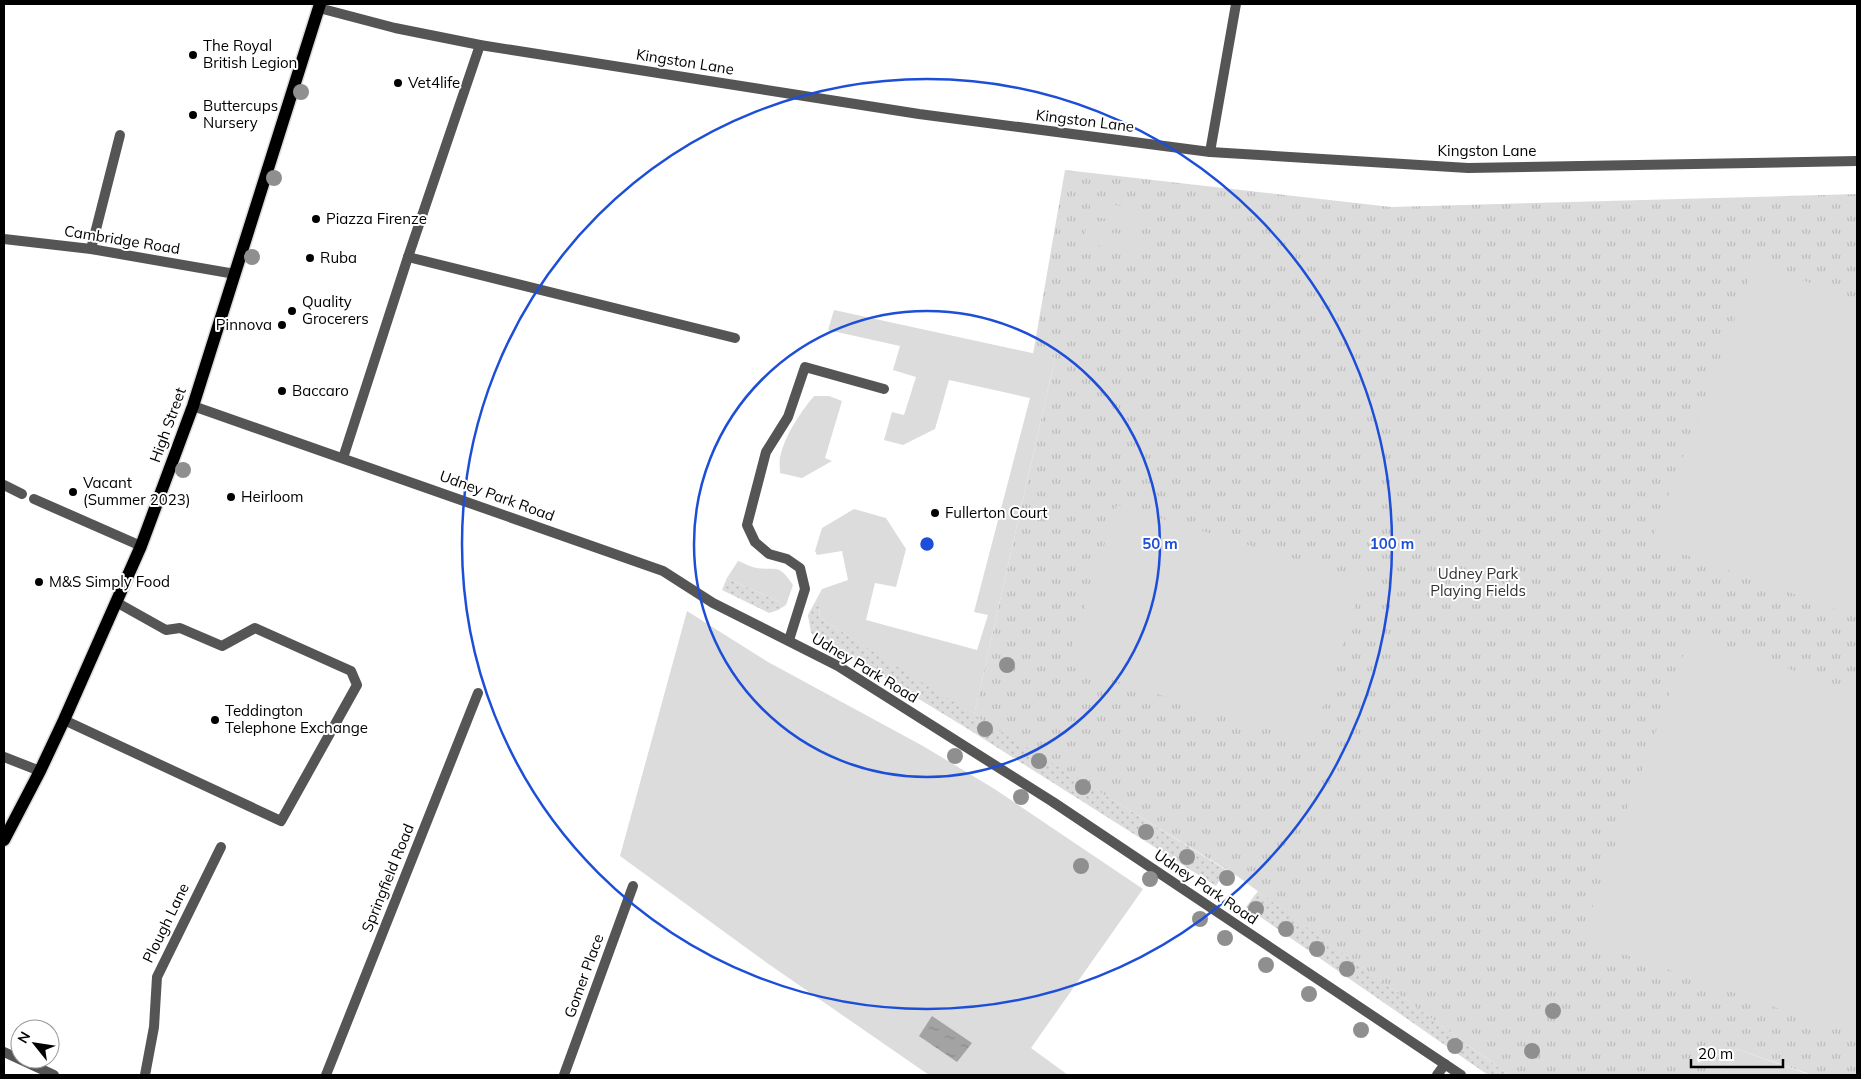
<svg xmlns="http://www.w3.org/2000/svg" width="1861" height="1079" viewBox="0 0 1861 1079" font-family="Mulish,sans-serif">
<defs>
<pattern id="grass-dots" width="8" height="8" patternUnits="userSpaceOnUse" patternTransform="scale(1.25)"><rect width="8" height="8" fill="#dcdcdc"/><path d="M2 2h.1M6 6h.1" fill="none" stroke="#bbb" stroke-width="1.8" stroke-linecap="round"/></pattern>
<pattern id="park-tufts" width="24" height="20" patternUnits="userSpaceOnUse" patternTransform="scale(1.25)"><rect width="24" height="20" fill="#dcdcdc"/><path d="M3 7l-1-3M5 7V3M7 7l1-3M15 17l-1-3M17 17v-4M19 17l1-3" fill="none" stroke="#bbb"/></pattern>
<pattern id="water-ripples" width="26" height="14" patternUnits="userSpaceOnUse" patternTransform="scale(1.25)"><rect width="26" height="14" fill="#a3a3a3"/><path d="M2 4q2-2 4 0t4 0M15 11q2-2 4 0t4 0" fill="none" stroke="#8b8b8b"/></pattern>
</defs>
<rect width="100%" height="100%" fill="#fff"/>
<g fill="url(#grass-dots)">
<polygon points="727,578 786,605 778,610 769,613 722,590"/>
<polygon points="815,602 819,606 820,618 1226,870 1216,886 968,729 811,633 808,615"/>
<polygon points="1258,891 1509,1075 1488,1075 1246,907"/>
</g>
<polygon fill="url(#park-tufts)" points="1065,170 1391,207 1857,194 1857,1075 1812,1075 1737,1049 1725,1075 1509,1075 1237,876 974,715 1055,358 1033,354"/>
<g fill="#dcdcdc">
<polygon points="1091,201 1150,211 1148,225 1088,216"/>
<polygon points="1086,229 1146,238 1143,253 1084,243"/>
<polygon points="1755,264 1857,299 1857,617 1651,542"/>
<polygon points="834,310 1055,358 974,715 820,618 819,607 815,602 822,589 848,580 842,551 817,555 815,551 822,528 854,509 886,518 906,549 896,587 875,583 866,620 977,650 988,615 974,612 1030,398 949,380 935,429 903,445 884,440 892,412 904,415 916,377 893,370 900,346 828,330"/>
<path d="M814,396h15l13,5 -17,57 7,3 -30,17 -22,-5c0,-5 -1,-11 0,-16 5,-22 20,-44 34,-61z"/>
<polygon points="1117,505 1363,580 1311,743 1066,665"/>
<path d="M738,561c6,2 12,6 19,7 21,3 21,-5 36,17l-7,20 -59,-27z"/>
<polygon points="687,611 768,662 923,746 993,788 1143,889 1031,1048 1068,1075 929,1075 767,963 620,856"/>
<polygon points="1691,634 1857,693 1857,1036 1581,939"/>
<polygon points="1737,1049 1805,1073 1812,1075 1725,1075"/>
</g>
<polygon fill="url(#water-ripples)" points="932,1016 972,1043 957,1062 919,1036"/>
<g fill="none" stroke-linecap="round" stroke-linejoin="round">
<g stroke="#dbdbdb" stroke-width="15">
<polyline id="primary" points="4,840 40,771 64,720 141,546 193,406 320,4"/>
</g>
<g stroke="#555" stroke-width="10">
<polyline points="1210,152 1236,4"/>
<polyline points="91,249 120,135"/>
<polyline points="408,257 735,338"/>
<polyline points="343,458 408,257 480,45"/>
<polyline points="4,485 22,494"/>
<polyline points="34,499 141,546"/>
<polyline points="789,640 805,589 800,568 787,559 769,554 755,542 747,525 766,452 788,417 805,367 884,389"/>
<polyline points="64,720 281,821 357,685 351,671 255,628 222,646 180,628 166,630 116,602"/>
<polyline points="145,1075 154,1027 157,977 221,847"/>
</g>
<g stroke="#555" stroke-width="10">
<polyline points="319,8 395,28 480,45 919,114 1210,152 1468,168 1857,161"/>
<polyline points="4,239 91,249 235,274"/>
<polyline points="193,406 663,571 713,603 838,666 1053,802 1461,1075"/>
<polyline points="4,757 40,771"/>
<polyline points="4,1052 54,1075"/>
<polyline points="326,1075 478,693"/>
<polyline points="564,1075 633,886"/>
<polyline points="1437,1075 1445,1064"/>
</g>
<use href="#primary" stroke="#000" stroke-width="12"/>
</g>
<g fill="#8f8f8f">
<circle cx="301" cy="92" r="8"/>
<circle cx="274" cy="178" r="8"/>
<circle cx="252" cy="257" r="8"/>
<circle cx="183" cy="470" r="8"/>
<circle cx="1007" cy="665" r="8"/>
<circle cx="985" cy="729" r="8"/>
<circle cx="955" cy="756" r="8"/>
<circle cx="1039" cy="761" r="8"/>
<circle cx="1083" cy="787" r="8"/>
<circle cx="1021" cy="797" r="8"/>
<circle cx="1146" cy="832" r="8"/>
<circle cx="1187" cy="857" r="8"/>
<circle cx="1081" cy="866" r="8"/>
<circle cx="1227" cy="878" r="8"/>
<circle cx="1150" cy="879" r="8"/>
<circle cx="1256" cy="909" r="8"/>
<circle cx="1200" cy="919" r="8"/>
<circle cx="1286" cy="929" r="8"/>
<circle cx="1225" cy="938" r="8"/>
<circle cx="1317" cy="949" r="8"/>
<circle cx="1266" cy="965" r="8"/>
<circle cx="1347" cy="969" r="8"/>
<circle cx="1309" cy="994" r="8"/>
<circle cx="1553" cy="1011" r="8"/>
<circle cx="1361" cy="1030" r="8"/>
<circle cx="1455" cy="1046" r="8"/>
<circle cx="1532" cy="1051" r="8"/>
</g>
<g fill="none" stroke="#1d4ed8" stroke-width="2.5">
<circle cx="927" cy="544" r="233"/>
<circle cx="927" cy="544" r="465"/>
</g>
<g fill="#000" stroke="#fff" stroke-width="2">
<circle cx="193" cy="55" r="5"/>
<circle cx="398" cy="83" r="5"/>
<circle cx="193" cy="115" r="5"/>
<circle cx="316" cy="219" r="5"/>
<circle cx="310" cy="258" r="5"/>
<circle cx="292" cy="311" r="5"/>
<circle cx="282" cy="325" r="5"/>
<circle cx="282" cy="391" r="5"/>
<circle cx="73" cy="492" r="5"/>
<circle cx="231" cy="497" r="5"/>
<circle cx="935" cy="513" r="5"/>
<circle cx="39" cy="582" r="5"/>
<circle cx="215" cy="720" r="5"/>
</g>
<g text-anchor="middle" stroke-width="4" stroke-linejoin="round" paint-order="stroke">
<g font-size="15" fill="#000" stroke="#fff" text-anchor="start">
<text x="203" y="51">The Royal<tspan x="203" dy="17">British Legion</tspan></text>
<text x="408" y="88">Vet4life</text>
<text x="203" y="111">Buttercups<tspan x="203" dy="17">Nursery</tspan></text>
<text x="326" y="224">Piazza Firenze</text>
<text x="320" y="263">Ruba</text>
<text x="302" y="307">Quality<tspan x="302" dy="17">Grocerers</tspan></text>
<text x="272" y="330" text-anchor="end">Pinnova</text>
<text x="292" y="396">Baccaro</text>
<text x="83" y="488">Vacant<tspan x="83" dy="17">(Summer 2023)</tspan></text>
<text x="241" y="502">Heirloom</text>
<text x="945" y="518">Fullerton Court</text>
<text x="49" y="587">M&amp;S Simply Food</text>
<text x="225" y="716">Teddington<tspan x="225" dy="17">Telephone Exchange</tspan></text>
</g>
<g font-size="15" fill="#000" stroke="#fff">
<text transform="translate(685 62) rotate(9)" y="5">Kingston Lane</text>
<text transform="translate(1085 121) rotate(7)" y="5">Kingston Lane</text>
<text x="1487" y="156">Kingston Lane</text>
<text transform="translate(122 240) rotate(9)" y="5">Cambridge Road</text>
<text transform="translate(168 425) rotate(-70)" y="5">High Street</text>
<text transform="translate(497 496) rotate(20)" y="5">Udney Park Road</text>
<text transform="translate(865 668) rotate(31)" y="5">Udney Park Road</text>
<text transform="translate(388 878) rotate(-68)" y="5">Springfield Road</text>
<text transform="translate(1206 887) rotate(34)" y="5">Udney Park Road</text>
<text transform="translate(166 923) rotate(-64)" y="5">Plough Lane</text>
<text transform="translate(584 976) rotate(-70)" y="5">Gomer Place</text>
</g>
<g font-size="15" fill="#333" stroke="#fff">
<text x="1478" y="579">Udney Park<tspan x="1478" dy="17">Playing Fields</tspan></text>
</g>
</g>
<circle cx="927" cy="544" r="8" fill="#1d4ed8" stroke="#fff" stroke-width="2.5"/>
<g font-size="15" text-anchor="middle" font-weight="bold" fill="#1d4ed8" stroke="#fff" stroke-width="4" stroke-linejoin="round" paint-order="stroke">
<text x="1160" y="549">50 m</text>
<text x="1392" y="549">100 m</text>
</g>
<rect width="1861" height="1079" fill="none" stroke="#000000" stroke-width="10"/>
<g transform="translate(35 1044) rotate(300)"><circle r="24" fill="#ffffff" stroke="#999999"/>
<path d="M0-4L9 19L0 12L-9 19Z" fill="#000000"/>
<text y="-8" font-size="14" font-weight="bold" text-anchor="middle" fill="#000000">N</text>
</g>
<path d="M1691 1059v8h92v-8" fill="none" stroke="#000000" stroke-width="2.5"/>
<text x="1698" y="1059" font-size="15" fill="#000000" stroke="#ffffff" stroke-width="4" paint-order="stroke">20 m</text>
</svg>
